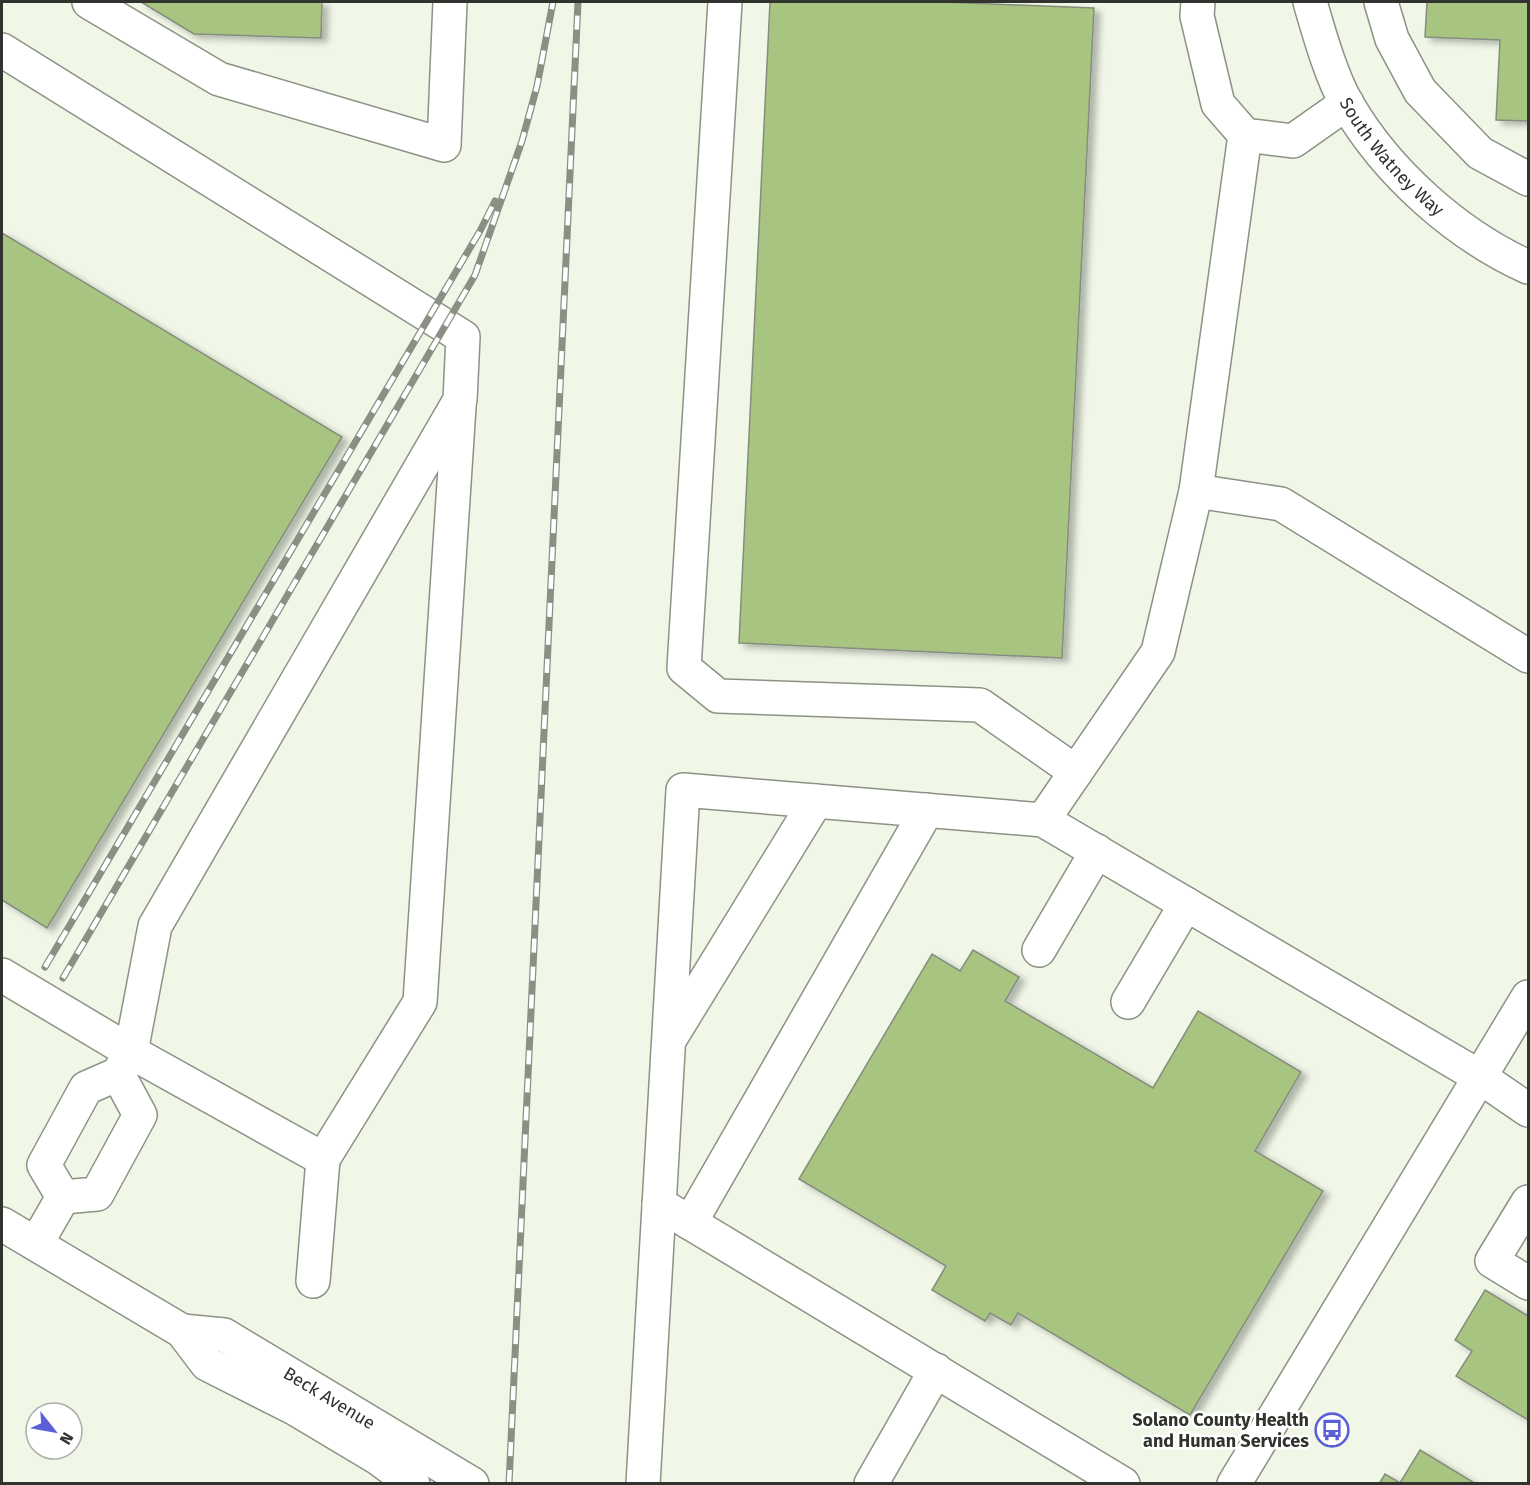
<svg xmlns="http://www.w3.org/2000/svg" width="1530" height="1485" viewBox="0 0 1530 1485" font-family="'Fira Sans',sans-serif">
<defs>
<filter id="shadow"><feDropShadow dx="6" dy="4" stdDeviation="3" flood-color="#0004"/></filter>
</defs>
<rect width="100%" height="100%" fill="#f0f7e7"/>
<g fill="#a8c481" stroke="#868d7f" stroke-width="1.5" filter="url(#shadow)">
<polygon points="141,2 322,2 321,38 194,34"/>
<polygon points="770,2 943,2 1094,8 1062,658 739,643"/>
<polygon points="1427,2 1528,2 1528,121 1496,120 1500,40 1425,37"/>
<polygon points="2,233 342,437 47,928 2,900"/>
<polygon points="973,950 1019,977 1005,1001 1153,1088 1198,1011 1301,1072 1255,1151 1323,1191 1190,1415 1018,1313 1011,1325 990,1313 985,1321 932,1290 946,1266 799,1179 932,954 960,971"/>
<polygon points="1485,1290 1528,1316 1528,1420 1456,1376 1472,1351 1455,1340"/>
<polygon points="1420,1450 1476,1484 1379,1484 1385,1474 1400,1483"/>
</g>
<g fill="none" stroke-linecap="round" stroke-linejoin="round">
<g stroke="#8c9284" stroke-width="36">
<g id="minor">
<polyline points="89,2 219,79 444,145 450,2"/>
<polyline points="725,2 684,668 718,696 980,705 1076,772"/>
<polyline points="1198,2 1197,16 1218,104 1245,135 1293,141 1347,103"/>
<path id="s1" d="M1310,2c9,31 21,74 37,102 40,69 110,131 181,163"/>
<polyline points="1381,2 1392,39 1420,91 1480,153 1528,179"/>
<polyline points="2,50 463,337 460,400 155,926 131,1052 118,1074 86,1088 44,1165 63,1197 97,1194 140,1115 118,1074"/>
<polyline points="1196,491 1245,135"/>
<polyline points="1043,820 1158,652 1196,491 1281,504 1528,656"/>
<polyline points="1039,950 1097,851"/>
<polyline points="2,975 131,1052 323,1159 313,1281"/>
<polyline points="1128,1002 1186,904"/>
<polyline points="671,1037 816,801"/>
<polyline points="323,1159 420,1002 459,407"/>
<polyline points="1528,1202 1492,1261 1528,1283"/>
<polyline points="659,1204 1123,1484"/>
<polyline points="690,1223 927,810"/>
<polyline points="2,1224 182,1331 207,1364 296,1409 378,1458 413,1484"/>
<polyline points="36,1244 63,1197"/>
<path id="s2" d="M182,1331l42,4 248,149"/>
<polyline points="643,1484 683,790 1043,820 1480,1077 1528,1110"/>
<polyline points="871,1484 936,1370"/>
<polyline points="1234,1484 1528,997"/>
</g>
</g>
<use href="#minor" stroke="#fff" stroke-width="33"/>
<g stroke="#8b9085" stroke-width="7">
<g id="rail">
<polyline points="45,967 480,231 495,201"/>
<polyline points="63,978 475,275 522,141 537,86 553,2"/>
<polyline points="509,1484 578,2"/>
</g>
</g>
<use href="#rail" stroke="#fff" stroke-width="4.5" stroke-dasharray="14" stroke-linecap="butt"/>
</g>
<defs>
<g id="bus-ring" transform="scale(1.725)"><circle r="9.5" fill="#fff" stroke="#5b60d7" stroke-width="1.5"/><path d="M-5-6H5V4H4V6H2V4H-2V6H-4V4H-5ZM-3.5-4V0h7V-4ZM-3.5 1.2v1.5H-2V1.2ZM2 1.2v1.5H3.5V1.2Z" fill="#5b60d7"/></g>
</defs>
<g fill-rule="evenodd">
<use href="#bus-ring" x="1332" y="1430"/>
</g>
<g text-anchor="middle" stroke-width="5" stroke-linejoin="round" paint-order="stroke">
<g font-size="18" fill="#31342e" stroke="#fff">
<text dy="6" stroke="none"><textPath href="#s1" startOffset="178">South Watney Way</textPath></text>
<text dy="6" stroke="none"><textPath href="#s2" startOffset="165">Beck Avenue</textPath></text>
</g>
<g font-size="18" font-weight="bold" fill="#31342e" stroke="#fff" text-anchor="end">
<text x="1309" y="1426">Solano County Health<tspan x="1309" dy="21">and Human Services</tspan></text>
</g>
</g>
<rect width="1530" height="1485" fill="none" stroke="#31342e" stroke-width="6"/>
<g transform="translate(54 1431) rotate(121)"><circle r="28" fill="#ffffff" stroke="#adaeab" stroke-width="1.5"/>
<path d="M0-4.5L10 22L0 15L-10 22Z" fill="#5b60d7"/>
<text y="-9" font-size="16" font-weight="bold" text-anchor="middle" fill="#31342e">N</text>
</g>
</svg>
